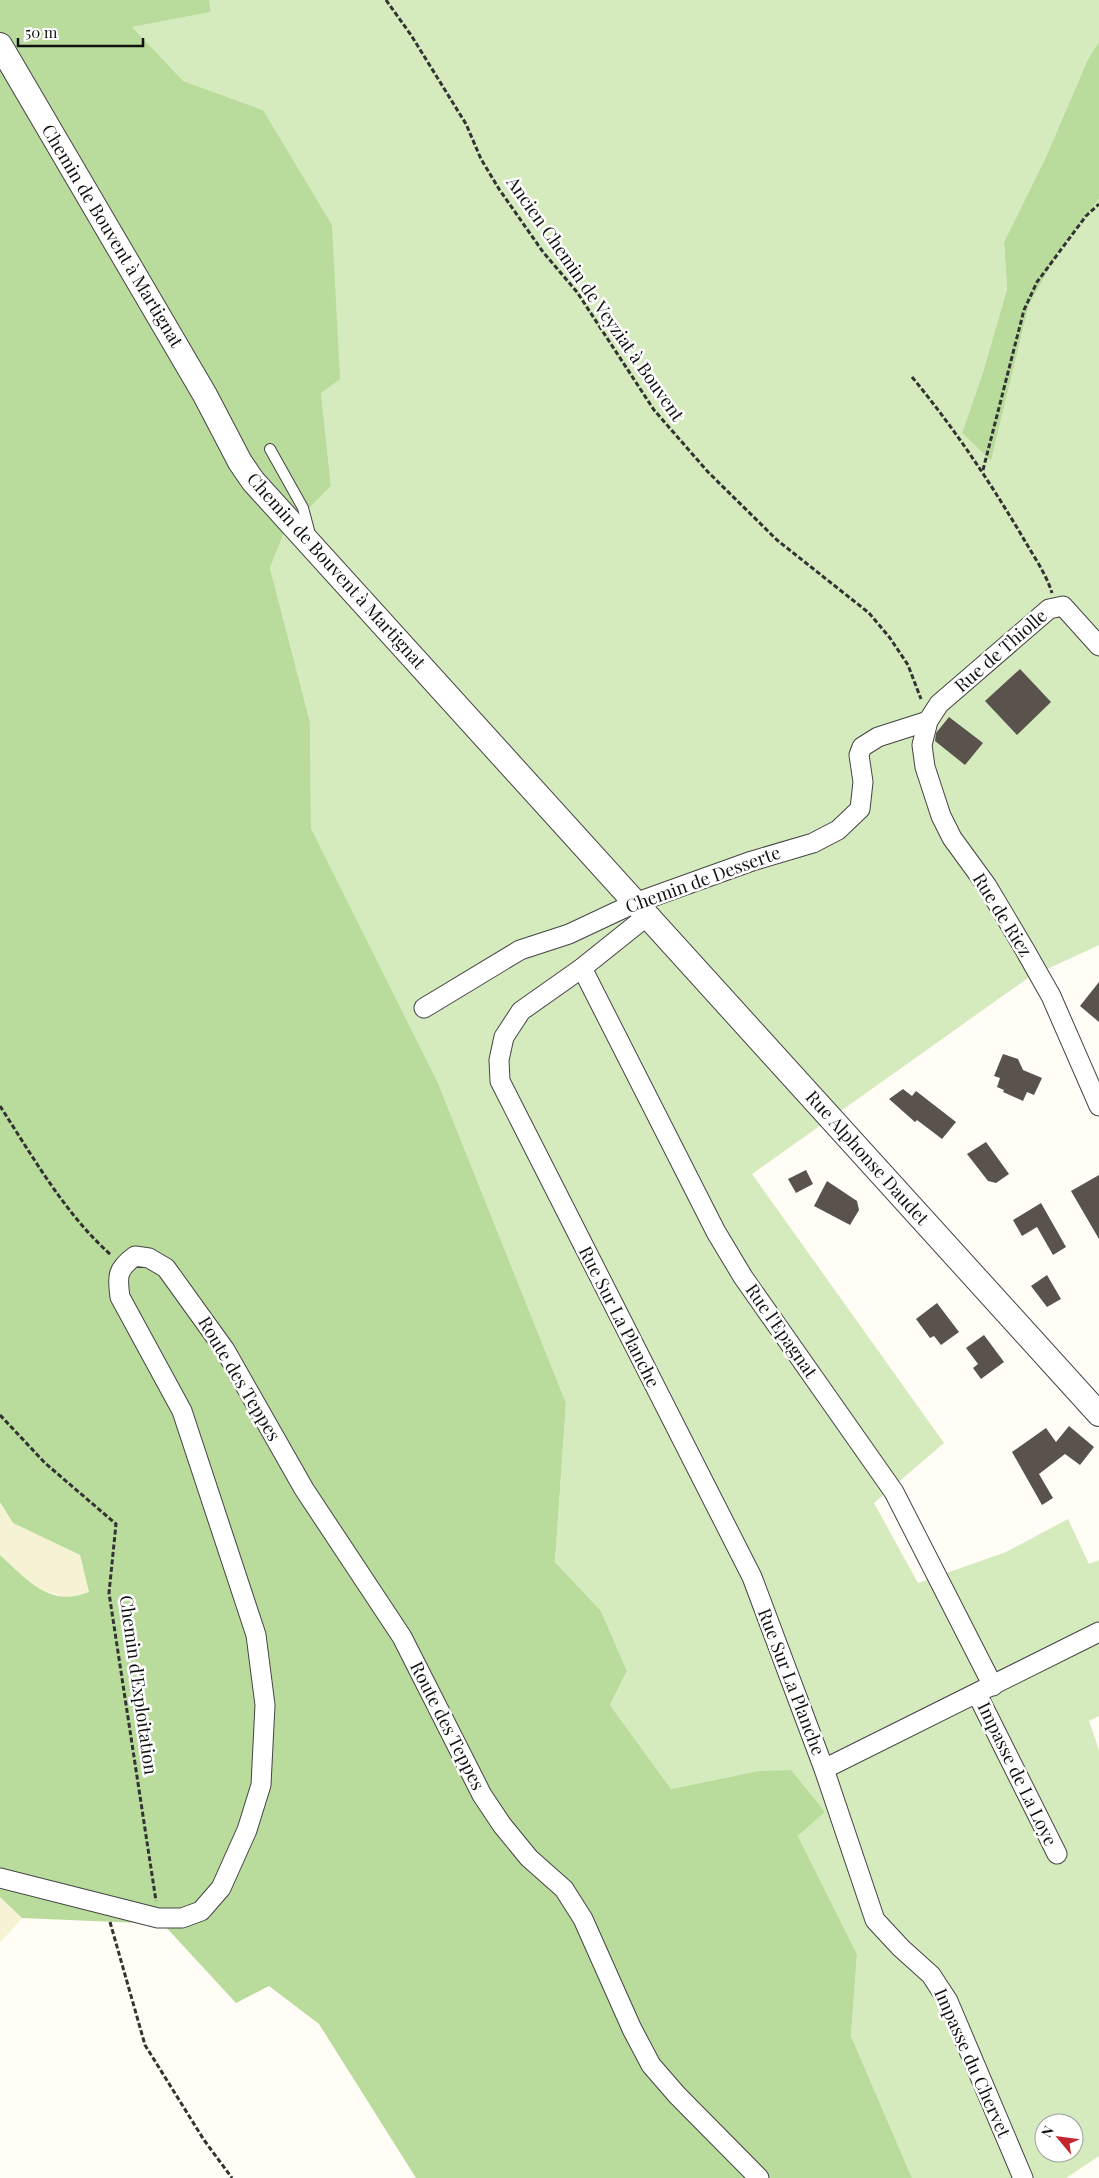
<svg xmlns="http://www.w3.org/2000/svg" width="1099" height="2178" viewBox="0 0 1099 2178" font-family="'Playfair Display',serif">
<rect width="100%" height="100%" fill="#fffdf5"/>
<g fill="#f6f3d4">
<polygon points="0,1502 13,1523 80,1555 89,1592 69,1598 39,1590 0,1555"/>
<polygon points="0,1897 22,1918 0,1943"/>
</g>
<path fill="#d5ebbd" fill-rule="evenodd" d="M209,0h890v42l-11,17 -43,100 -41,83 3,47 -24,83 -21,61 29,28 38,-156 30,-54 40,-52v746l-71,33 -276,196 192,269 -70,60 44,80 88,-31 62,-33 21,45 10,-4v156l-10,5 10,29v406l-33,22h-154l-61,-142 6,-82 -59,-118 27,-24 -67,-41 -87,18 -61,-84 17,-34 -26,-60 -46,-49 11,-159 -128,-320 -127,-255 -1,-106 -40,-154 13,-33 48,-49 -10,-93 -58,-283 -81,-29 -51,-54 80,-15zM1044,2123h30v30h-30z"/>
<g fill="#b9dc9c">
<path d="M0,0h209l2,12 -79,15 51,54 80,29 69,115 8,154 -19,14 10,93 -48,49 -13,33 40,154 1,106 127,255 128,320 -11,159 46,49 26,60 -17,34 61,84 87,-18 33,-1 34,42 -27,24 59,118 -6,82 61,142h-496l-97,-154 -50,-38 -33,17 -73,-79 -141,-6 -22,-21v-342c28,25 49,53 89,37l-9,-37 -67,-32 -13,-21z"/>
<polygon points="1099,42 1099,199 1059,251 1029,305 991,461 962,433 983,372 1007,289 1004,242 1045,159 1088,59"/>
</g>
<g fill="#5a524d">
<polygon points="1020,669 1051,702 1017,735 985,701"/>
<polygon points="949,717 983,743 965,765 935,741 936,733"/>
<polygon points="1099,982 1099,1022 1080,1006"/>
<polygon points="1003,1054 1018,1059 1023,1070 1042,1078 1034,1095 1027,1092 1023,1101 1003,1092 1004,1090 997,1087 1000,1078 994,1076"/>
<polygon points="903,1089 912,1096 916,1091 956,1122 942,1139 917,1120 915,1122 889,1099"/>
<polygon points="986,1142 1009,1174 996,1183 988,1181 967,1154"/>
<polygon points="806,1170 813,1184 796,1193 788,1179"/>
<polygon points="1099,1175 1099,1239 1071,1191"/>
<polygon points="827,1181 857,1201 859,1210 850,1225 814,1206"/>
<polygon points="1041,1203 1066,1247 1053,1255 1037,1227 1022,1236 1013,1220"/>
<polygon points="1047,1275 1061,1299 1047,1307 1031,1286"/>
<polygon points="937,1303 959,1332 941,1345 934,1336 930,1338 916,1319"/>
<polygon points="984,1335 1004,1362 981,1379 973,1368 978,1364 966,1348"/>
<polygon points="1069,1426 1094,1447 1080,1465 1065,1454 1039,1474 1053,1498 1042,1505 1012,1452 1046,1428 1056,1442"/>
</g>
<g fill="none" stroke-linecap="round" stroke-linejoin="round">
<g stroke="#444" stroke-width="12">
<polyline id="service" points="270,449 303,508 310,534"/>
</g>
<g stroke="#444" stroke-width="21">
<g id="minor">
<polyline points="1099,646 1063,606 1049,609 939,704 928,721 922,745 925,767 941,816 952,838 987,886 1025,950 1051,996 1099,1106"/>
<polyline points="647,916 582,968 521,1011 504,1037 499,1060 500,1081 752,1577 824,1769 875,1920 901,1948 931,1975 948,2001 1023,2178"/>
<polyline points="582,968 716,1232 743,1277 894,1492 993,1686"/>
<polyline points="424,1008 520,950 569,934 635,903 752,861 813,843 838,830 860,809 863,782 859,755 862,747 878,737 928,721"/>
<polyline points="977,1694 1057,1854"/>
<polyline points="824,1769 1099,1632"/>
<path d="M0,1878l158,40h24l19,-7 20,-23 26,-58 14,-45 4,-80 -9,-70 -74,-224 -62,-114c-3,-21 -3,-28 15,-41l14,2 17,10 59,82 79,139 98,148 80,158 20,30 27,33 35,31 19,30 49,110 19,36 26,30 82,83"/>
</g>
</g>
<g stroke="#444" stroke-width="26">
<polyline id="tertiary" points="0,45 205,395 240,462 253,481 1099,1414"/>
</g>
<g stroke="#333" stroke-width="3" stroke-dasharray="5 2.5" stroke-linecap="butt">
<polyline points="386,0 411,35 466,124 481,159 499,189 543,252 577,292 654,410 708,472 777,540 869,613 890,638 908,665 921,699"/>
<path d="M912,377c42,51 76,102 110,159 10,18 24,37 30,57"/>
<polyline points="983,470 1024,310 1037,282 1086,216 1099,204"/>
<path d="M0,1106c33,51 65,108 111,149"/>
<polyline points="0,1415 45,1463 116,1524 109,1593 156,1901"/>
<polyline points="110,1922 145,2045 204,2140 232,2178"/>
</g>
<use href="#service" stroke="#fff" stroke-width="10"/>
<use href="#minor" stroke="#fff" stroke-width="19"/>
<use href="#tertiary" stroke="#fff" stroke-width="24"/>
</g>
<g text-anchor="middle" stroke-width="5" stroke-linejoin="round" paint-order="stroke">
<g font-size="18" fill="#111" stroke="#fff">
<text transform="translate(112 236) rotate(59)" y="6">Chemin de Bouvent à Martignat</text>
<text transform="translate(595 299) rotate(55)" y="6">Ancien Chemin de Veyziat à Bouvent</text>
<text transform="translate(336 571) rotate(48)" y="6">Chemin de Bouvent à Martignat</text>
<text transform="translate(1001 651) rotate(-41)" y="6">Rue de Thiolle</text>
<text transform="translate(703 880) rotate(-20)" y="6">Chemin de Desserte</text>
<text transform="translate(1002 915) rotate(58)" y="6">Rue de Riez</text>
<text transform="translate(867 1158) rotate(48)" y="6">Rue Alphonse Daudet</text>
<text transform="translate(619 1317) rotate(63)" y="6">Rue Sur La Planche</text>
<text transform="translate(781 1331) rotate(55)" y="6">Rue l'Epagnat</text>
<text transform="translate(239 1379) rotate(59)" y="6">Route des Teppes</text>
<text transform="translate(791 1682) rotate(69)" y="6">Rue Sur La Planche</text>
<text transform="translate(138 1685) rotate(82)" y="6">Chemin d'Exploitation</text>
<text transform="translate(447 1726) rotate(63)" y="6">Route des Teppes</text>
<text transform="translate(1017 1774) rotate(64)" y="6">Impasse de La Loye</text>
<text transform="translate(972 2063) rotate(66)" y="6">Impasse du Chervet</text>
</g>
</g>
<g transform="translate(1059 2138) rotate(299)"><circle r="24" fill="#ffffff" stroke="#a0a0a0"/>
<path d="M0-4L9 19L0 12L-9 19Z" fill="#c4262e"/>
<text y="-8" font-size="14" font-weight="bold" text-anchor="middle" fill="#111111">N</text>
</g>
<path d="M18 38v8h125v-8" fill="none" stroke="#111111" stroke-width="2.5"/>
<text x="25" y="38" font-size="15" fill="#111111" stroke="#ffffff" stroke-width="4" paint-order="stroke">50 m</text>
</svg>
